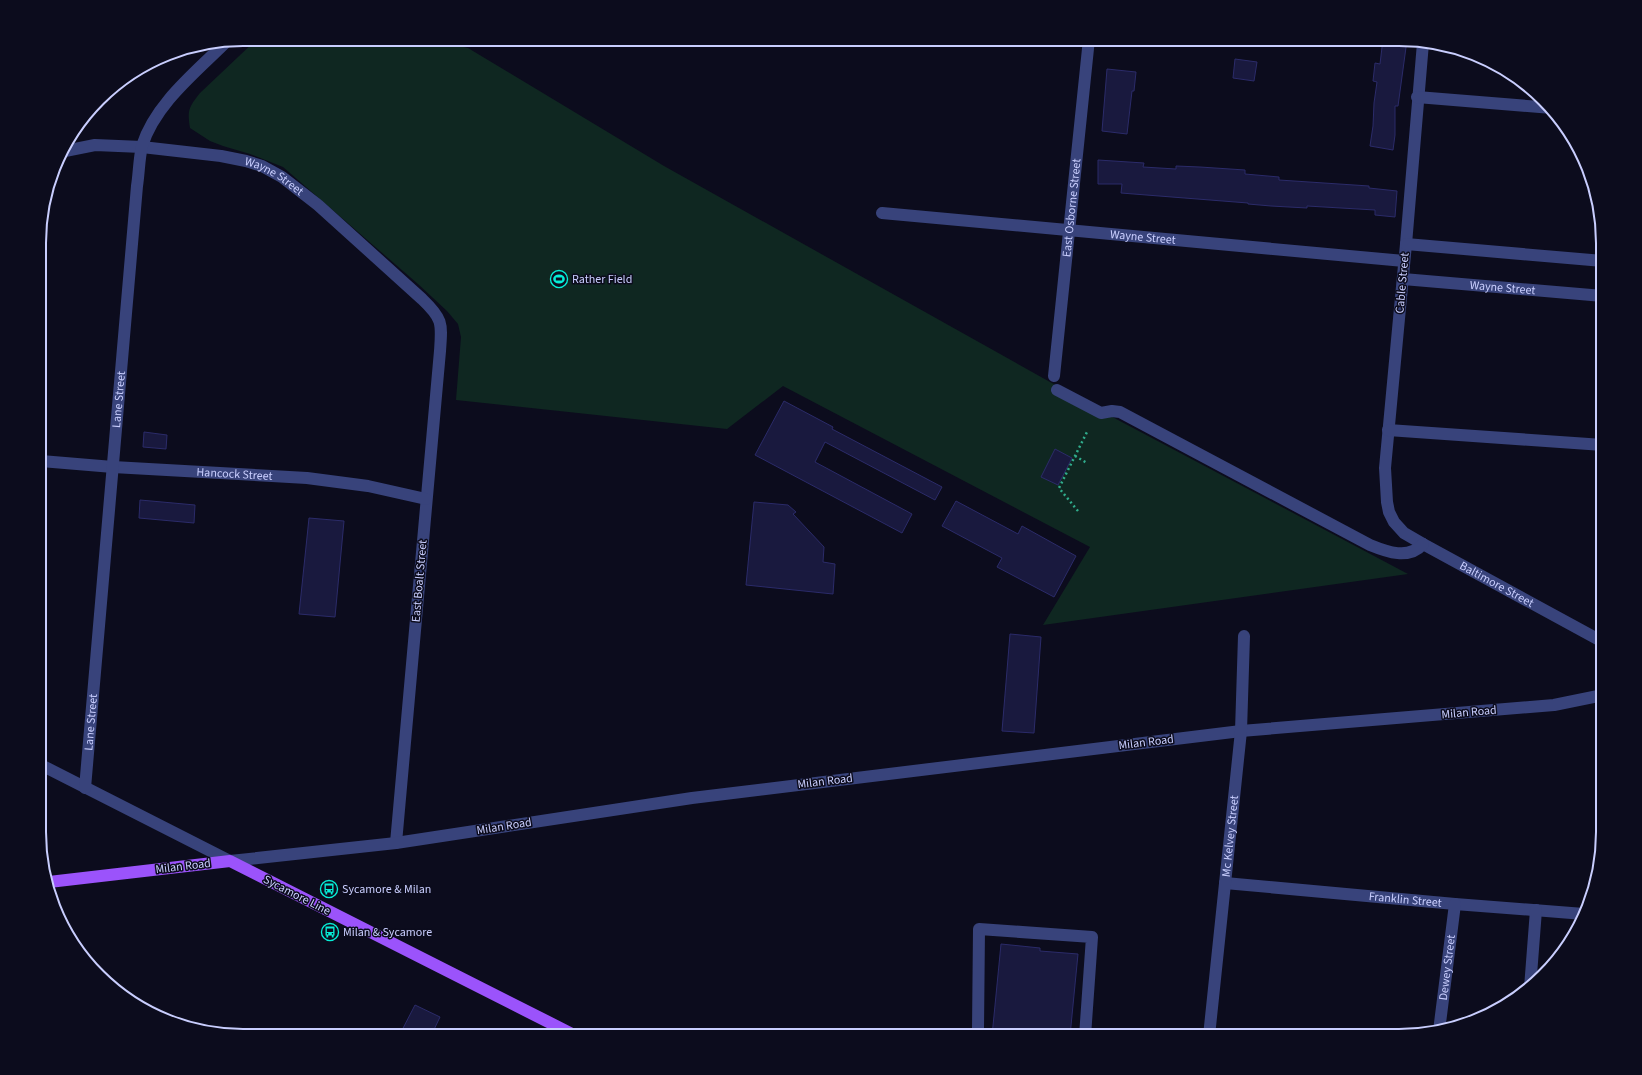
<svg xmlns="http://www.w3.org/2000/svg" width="1642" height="1075" viewBox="0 0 1642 1075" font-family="'Source Sans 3',sans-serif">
<rect width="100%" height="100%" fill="#0c0c1d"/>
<path fill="#0f2721" d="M257,39h172l39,9 196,118 454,254 290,154 -365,51 47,-78 -307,-161 -56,43 -271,-29 5,-63 -3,-13 -11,-13 -29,-27 -135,-117 -33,-13 -27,-8 -13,-5 -20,-13c-3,-18 -1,-21 10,-35z"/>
<g fill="#19193e" stroke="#2b2b69">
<polygon points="1383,39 1407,40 1398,106 1395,106 1395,135 1393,150 1370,146 1373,126 1374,103 1377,82 1373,81 1375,63 1380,64"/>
<polygon points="1235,59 1257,62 1254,81 1233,78"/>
<polygon points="1107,69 1136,72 1134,91 1132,91 1127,134 1102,131"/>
<polygon points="1098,160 1144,163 1143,167 1176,169 1176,166 1200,167 1245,170 1245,174 1279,177 1279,180 1369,186 1369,188 1397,191 1395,217 1375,215 1375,210 1307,206 1307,208 1271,206 1248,204 1248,203 1121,193 1122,184 1098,184"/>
<polygon points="784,401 833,427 832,429 942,487 935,500 825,442 815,462 912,514 902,533 755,455"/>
<polygon points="144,432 167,435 166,449 143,447"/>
<polygon points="1055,449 1072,458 1058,485 1041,477"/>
<polygon points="140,500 195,505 194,523 139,518"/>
<polygon points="956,501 1018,534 1022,526 1076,556 1054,597 997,567 1002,558 942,526"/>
<polygon points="754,502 788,505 796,512 793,514 824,547 823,562 835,564 833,594 746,585"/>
<polygon points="309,518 344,521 335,617 299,614"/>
<polygon points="1010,634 1041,637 1034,733 1002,731"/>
<polygon points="1001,944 1040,948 1040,951 1078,954 1070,1036 992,1036"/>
<polygon points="415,1005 440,1017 431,1036 399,1036"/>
</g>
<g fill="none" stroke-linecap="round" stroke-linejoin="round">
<g stroke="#30ac8c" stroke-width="2.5" stroke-dasharray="2 3" stroke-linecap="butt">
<polyline points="1075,456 1087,463"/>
<polyline points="1078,511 1059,488 1087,432"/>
</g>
<g stroke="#38437b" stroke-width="12">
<path id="s1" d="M1423,43l-17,201 -21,224 2,34 2,10 5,10 10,11 19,11 180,98"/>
<polyline points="1417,97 1552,108"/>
<path id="s2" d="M60,152l35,-7 47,2 79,9 25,5 16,5 20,11 36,28 104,94c21,20 20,24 18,52l-44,492"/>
<path id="s3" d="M882,213l522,48"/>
<polyline points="1406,244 1603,261"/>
<path id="s4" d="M1403,279l200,17"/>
<path id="s5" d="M1054,376l35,-337"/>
<path d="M1057,390l44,23 11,-2 8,1 250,133c17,7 39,15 53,-1"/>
<polyline points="1388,430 1603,445"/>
<path id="s6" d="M41,461l72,6 194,11 61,8 58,13"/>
<polyline points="41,765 230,861 396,843 692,798 1241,731 1554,705 1603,695"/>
<path id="s7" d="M85,788l52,-602c2,-13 2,-27 5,-40 13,-42 54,-74 84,-104"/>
<path id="s8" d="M1225,883l230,21 129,10"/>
<polyline points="1530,988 1536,910"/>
<path id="s9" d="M1439,1031l16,-127"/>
<polyline points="979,1036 978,1029 979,929 1092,937 1085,1036"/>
<path id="s10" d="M1209,1036l32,-305 3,-95"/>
</g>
<polyline stroke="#9b53fb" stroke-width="12" points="49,882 230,861 576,1036"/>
</g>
<defs>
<g id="stadium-ring" transform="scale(0.9)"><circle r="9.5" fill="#0c0c1d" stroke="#06eed7" stroke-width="1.5"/><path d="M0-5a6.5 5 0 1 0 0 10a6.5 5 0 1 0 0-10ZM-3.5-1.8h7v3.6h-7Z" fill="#06eed7"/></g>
<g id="bus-ring" transform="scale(0.9)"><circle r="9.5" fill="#0c0c1d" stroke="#06eed7" stroke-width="1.5"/><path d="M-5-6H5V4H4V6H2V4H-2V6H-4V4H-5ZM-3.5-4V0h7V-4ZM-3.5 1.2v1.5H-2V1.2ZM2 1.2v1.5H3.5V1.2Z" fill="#06eed7"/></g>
</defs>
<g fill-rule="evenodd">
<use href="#stadium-ring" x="559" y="279"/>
<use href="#bus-ring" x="329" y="889"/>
<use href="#bus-ring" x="330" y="932"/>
</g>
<g text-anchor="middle" stroke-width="3" stroke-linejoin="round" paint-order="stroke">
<g font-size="12" fill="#c9cefe" stroke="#0c0c1d">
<text dy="4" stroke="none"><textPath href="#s2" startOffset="220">Wayne Street</textPath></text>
<text dy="4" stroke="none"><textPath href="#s5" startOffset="169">East Osborne Street</textPath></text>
<text dy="4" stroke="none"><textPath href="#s3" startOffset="262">Wayne Street</textPath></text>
<text transform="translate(1402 283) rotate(-85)" y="4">Cable Street</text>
<text dy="4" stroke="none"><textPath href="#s4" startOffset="100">Wayne Street</textPath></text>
<text dy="4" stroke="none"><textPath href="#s7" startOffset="390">Lane Street</textPath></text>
<text dy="4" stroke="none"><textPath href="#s6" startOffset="194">Hancock Street</textPath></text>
<text transform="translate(419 581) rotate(-85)" y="4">East Boalt Street</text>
<text dy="4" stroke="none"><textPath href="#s1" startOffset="603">Baltimore Street</textPath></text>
<text transform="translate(1469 712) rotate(-5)" y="4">Milan Road</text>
<text dy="4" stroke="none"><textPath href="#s7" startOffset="66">Lane Street</textPath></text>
<text transform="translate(1146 742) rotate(-7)" y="4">Milan Road</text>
<text transform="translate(825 781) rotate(-7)" y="4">Milan Road</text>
<text transform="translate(504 826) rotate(-9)" y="4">Milan Road</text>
<text dy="4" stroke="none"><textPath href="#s10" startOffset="201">Mc Kelvey Street</textPath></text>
<text transform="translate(183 866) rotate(-7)" y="4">Milan Road</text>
<text transform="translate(297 895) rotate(27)" y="4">Sycamore Line</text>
<text dy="4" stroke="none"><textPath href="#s8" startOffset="181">Franklin Street</textPath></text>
<text dy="4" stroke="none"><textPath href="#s9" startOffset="64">Dewey Street</textPath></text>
</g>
<g font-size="12" fill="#c9cefe" stroke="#0c0c1d" text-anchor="start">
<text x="572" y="283">Rather Field</text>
<text x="342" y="893">Sycamore &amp; Milan</text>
<text x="343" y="936">Milan &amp; Sycamore</text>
</g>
</g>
<path d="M0 0H1642V1075H0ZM243 46H1399A197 197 0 0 1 1596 243V832A197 197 0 0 1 1399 1029H243A197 197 0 0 1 46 832V243A197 197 0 0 1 243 46Z" fill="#0c0c1d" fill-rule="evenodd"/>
<path fill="none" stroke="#c9cefe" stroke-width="2" d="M243 46H1399A197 197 0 0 1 1596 243V832A197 197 0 0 1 1399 1029H243A197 197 0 0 1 46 832V243A197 197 0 0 1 243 46Z"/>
</svg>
